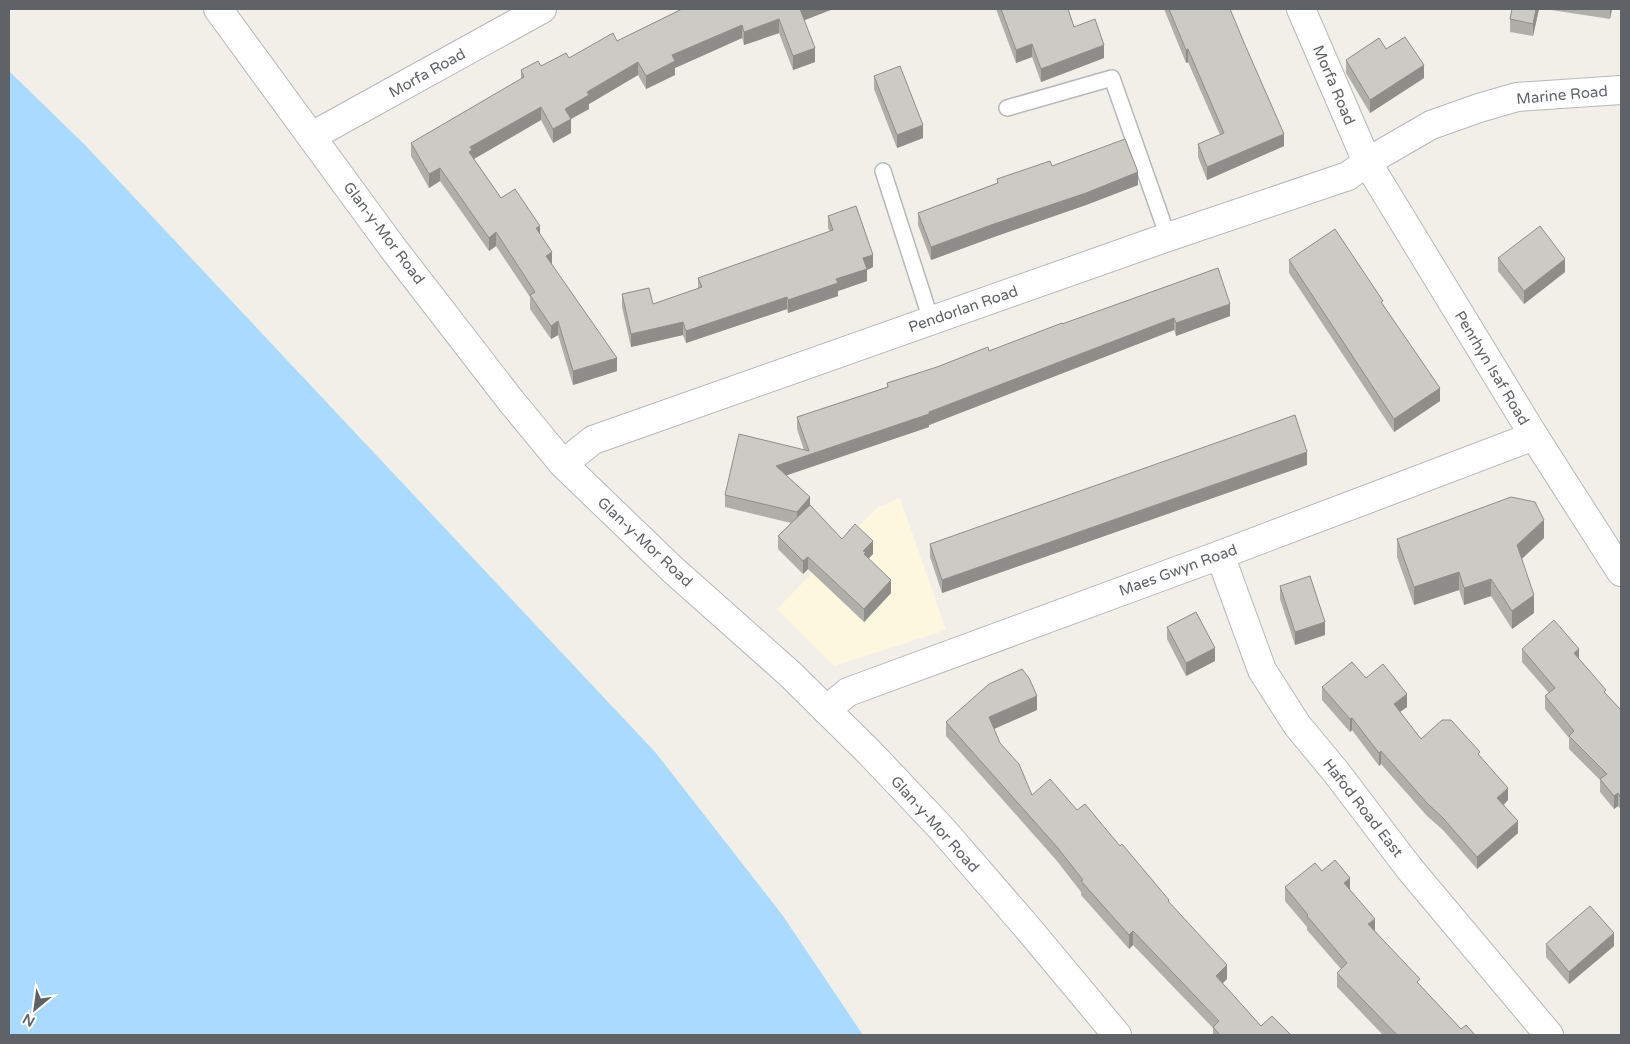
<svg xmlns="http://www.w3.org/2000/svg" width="1630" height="1044" viewBox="0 0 1630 1044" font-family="'Varela Round',sans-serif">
<rect width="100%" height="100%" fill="#f1efe8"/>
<polygon fill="#fef7e0" points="900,498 946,630 834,666 777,609 877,508"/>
<polygon fill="#aadaff" points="9,71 85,145 656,753 783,916 863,1035 9,1035"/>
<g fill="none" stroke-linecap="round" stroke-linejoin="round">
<g stroke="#b5b8bc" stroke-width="18">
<g id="service">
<polyline points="1007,108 1112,78 1168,237"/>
<polyline points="883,171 931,320"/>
</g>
</g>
<g stroke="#b5b8bc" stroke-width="30">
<g id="minor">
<polyline points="563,464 593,440 1168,237 1348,176 1367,162 1534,436 1621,572"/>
<polyline points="1220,555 1262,670 1297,725 1336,772 1409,868 1549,1035"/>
<polyline points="826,710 848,692 1220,555 1534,436"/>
</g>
</g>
<g stroke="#b5b8bc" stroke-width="30">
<g id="tertiary">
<polyline points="218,9 392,247 511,401 563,464 672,569 790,674 870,753 942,829 1026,926 1117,1035"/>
<polyline points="1301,9 1367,162 1431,125 1479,108 1517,97 1621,90"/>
<polyline points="312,136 542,9"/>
</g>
</g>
<use href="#service" stroke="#fff" stroke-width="15"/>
<use href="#minor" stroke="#fff" stroke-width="28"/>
<use href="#tertiary" stroke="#fff" stroke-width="28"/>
</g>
<g fill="#afaea9">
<polygon points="682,9 833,9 804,20 815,62 793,70 779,33 744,45 742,38 675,68 675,75 646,89 638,75 589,104 589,109 571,119 571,133 553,143 541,120 474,159 501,198 540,234 552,266 617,371 573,385 558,335 551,339 530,309 530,297 496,246 489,251 440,181 429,188 411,156 411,143 521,79 521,70 541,66 569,58 617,41"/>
<polygon points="996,9 1068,9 1074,27 1104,58 1041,82 1032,57 1016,63"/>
<polygon points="1164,9 1230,9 1284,146 1207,180 1198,157 1198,144 1220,135 1188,62 1186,63"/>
<polygon points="1539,9 1533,36 1510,32 1510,19"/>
<polygon points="1545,9 1612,9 1610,19"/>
<polygon points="1386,49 1424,78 1370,113 1346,73 1346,60"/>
<polygon points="874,76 923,138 897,148 874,89"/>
<polygon points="1052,166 1138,185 1086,205 991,238 931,260 918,225 918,213 997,183 997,179"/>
<polygon points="828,216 873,267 867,270 867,281 838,291 838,296 788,313 787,309 686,343 683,335 631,347 622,307 622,294 653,304 698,289 698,278 830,232 828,228"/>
<polygon points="1498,258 1565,272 1524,304 1498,271"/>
<polygon points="1289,260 1383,305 1440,401 1394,432 1289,273"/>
<polygon points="1218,268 1230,316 1176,336 1174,330 929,425 929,427 786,475 810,506 842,539 873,554 868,559 891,593 864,622 808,569 803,574 778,549 778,536 791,523 725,507 725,495 804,450 797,429 797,417 887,387 887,383 989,351"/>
<polygon points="1307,465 942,593 930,557 930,544"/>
<polygon points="1544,538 1522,559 1534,613 1512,629 1491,596 1464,605 1459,590 1414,605 1397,557 1397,539"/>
<polygon points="1280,586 1325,635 1295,645 1280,599"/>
<polygon points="1167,627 1215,661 1186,676 1167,639"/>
<polygon points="1522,649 1579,659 1606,694 1621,710 1621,810 1618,806 1614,809 1600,792 1600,780 1569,749 1569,738 1545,709 1545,696 1549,693 1522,662"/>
<polygon points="1366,678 1407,707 1400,712 1421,739 1480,756 1508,800 1504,805 1518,833 1477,869 1443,830 1427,816 1381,764 1379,766 1352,730 1350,732 1322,700 1322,687"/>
<polygon points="1037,710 994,729 1000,743 1032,795 1077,810 1120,846 1169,903 1227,979 1222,983 1261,1026 1291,1035 1213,1035 1213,1028 1133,945 1129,949 1081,895 1081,892 1057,861 946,736 946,722"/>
<polygon points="1322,871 1350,890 1375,931 1420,986 1461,1029 1475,1035 1383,1035 1337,987 1337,973 1341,969 1307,930 1307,927 1285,901 1285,887"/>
<polygon points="1546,944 1614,946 1569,984 1546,957"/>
</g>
<g fill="#8f8d8a">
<polygon points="800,9 833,9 800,22"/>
<polygon points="1536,9 1539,9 1533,36 1533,24"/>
<polygon points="1610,9 1612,9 1610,19"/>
<polygon points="779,19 779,33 744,45 744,32"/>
<polygon points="742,25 742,38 675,68 675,75 646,89 646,76 672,55"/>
<polygon points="1032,44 1032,57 1016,63 1016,50"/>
<polygon points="1104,45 1104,58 1041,82 1041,69"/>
<polygon points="815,48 815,62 793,70 793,56"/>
<polygon points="1188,49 1188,62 1186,63 1186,50"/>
<polygon points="638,62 638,75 589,104 589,109 565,122 565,109 587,92"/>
<polygon points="1424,65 1424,78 1370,113 1370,100"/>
<polygon points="541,107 541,120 472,160 469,152 470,147"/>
<polygon points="571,119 571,133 553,143 553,129"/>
<polygon points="923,125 923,138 897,148 897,135"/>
<polygon points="1284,134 1284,146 1207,180 1207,167"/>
<polygon points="440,168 440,181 429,188 429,174"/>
<polygon points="1138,172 1138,185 1086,205 991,238 931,260 931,247 991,225"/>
<polygon points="540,226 540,239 536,228"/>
<polygon points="496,232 496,246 489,251 489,238"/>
<polygon points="552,252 552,266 546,256"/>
<polygon points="873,255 873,267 867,270 867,281 838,291 838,296 788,313 788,300 836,279 863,258"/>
<polygon points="1565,259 1565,272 1524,304 1524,291"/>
<polygon points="787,297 787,309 686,343 686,331"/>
<polygon points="1230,304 1230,316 1176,336 1176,323"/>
<polygon points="1174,318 1174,330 929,425 929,427 776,479 776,466 929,412"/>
<polygon points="558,321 558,335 551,339 551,326"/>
<polygon points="683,322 683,335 631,347 631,334"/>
<polygon points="617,358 617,371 573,385 573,371"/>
<polygon points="1440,388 1440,401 1394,432 1394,419"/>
<polygon points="1307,452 1307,465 942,593 942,580"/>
<polygon points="810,497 810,509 797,525 797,512"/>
<polygon points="1544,520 1544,538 1517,563 1517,545"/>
<polygon points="873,541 873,554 866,561 866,565 863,551"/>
<polygon points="808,557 808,569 803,574 803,561"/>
<polygon points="1459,572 1459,590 1414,605 1414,587"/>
<polygon points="1491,579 1491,596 1464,605 1464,588"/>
<polygon points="891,580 891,593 864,622 864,609"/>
<polygon points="1534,595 1534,613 1512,629 1512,611"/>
<polygon points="1325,622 1325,635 1295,645 1295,632"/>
<polygon points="1215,648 1215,661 1186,676 1186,663"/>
<polygon points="1579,649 1579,662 1574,653"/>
<polygon points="1407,694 1407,707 1394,716 1394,704"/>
<polygon points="1037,696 1037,710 989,731 989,717"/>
<polygon points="1352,718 1352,730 1350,732 1350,719"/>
<polygon points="1381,751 1381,764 1379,766 1379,753"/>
<polygon points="1508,788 1508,800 1497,810 1497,798"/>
<polygon points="1618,793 1618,806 1614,809 1614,796"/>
<polygon points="1518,821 1518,833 1477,869 1477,857"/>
<polygon points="1350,878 1350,892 1344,883"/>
<polygon points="1375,919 1375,933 1368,924"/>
<polygon points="1133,931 1133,945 1129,949 1129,935"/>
<polygon points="1614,933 1614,946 1569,984 1569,972"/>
<polygon points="1227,965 1227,979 1216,990 1216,976"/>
</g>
<g fill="#cccac5" stroke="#8f8d8a">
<polygon points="682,9 800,9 815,48 793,56 779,19 744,32 742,25 672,55 675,61 646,76 638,62 587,92 589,95 565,109 571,119 553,129 541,107 470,147 472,150 469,152 501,198 515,189 540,226 536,228 552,252 546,256 617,358 573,371 558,321 551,326 530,295 535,292 496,232 489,238 440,168 429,174 411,143 524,77 521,70 538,61 541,66 566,53 569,58 613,33 617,41"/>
<polygon points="1001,9 1068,9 1074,27 1095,19 1104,45 1041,69 1032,44 1016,50"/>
<polygon points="1169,9 1230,9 1245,45 1284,134 1207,167 1198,144 1224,133 1188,49 1186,50"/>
<polygon points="1512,9 1536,9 1533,24 1510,19"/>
<polygon points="1405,37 1424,65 1370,100 1346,60 1379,38 1386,49"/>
<polygon points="900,66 923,125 897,135 874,76"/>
<polygon points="1125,139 1138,172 1086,193 991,225 931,247 918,213 998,183 997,179 1050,161 1052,166"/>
<polygon points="856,206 873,255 863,258 867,269 836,279 838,283 788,300 787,297 686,331 683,322 631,334 622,294 649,288 653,304 702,287 698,278 833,230 828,216"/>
<polygon points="1540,226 1565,259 1524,291 1498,258"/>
<polygon points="1335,229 1383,301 1381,302 1440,388 1394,419 1289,260"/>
<polygon points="1218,268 1230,304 1176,323 1174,318 929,412 929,414 776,466 810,497 797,512 725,495 739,434 809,451 797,417 888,387 887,383 937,367 988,347 989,351 1062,323 1062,324"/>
<polygon points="1295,415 1307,452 942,580 930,544"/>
<polygon points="1511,497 1535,502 1544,520 1517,545 1534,595 1512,611 1491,579 1464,588 1459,572 1414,587 1397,539"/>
<polygon points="810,505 842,539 855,524 873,541 863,551 866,552 864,554 891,580 864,609 808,557 803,561 778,536"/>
<polygon points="1310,576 1325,622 1295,632 1280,586"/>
<polygon points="1196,612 1215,648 1186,663 1167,627"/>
<polygon points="1554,620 1579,649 1574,653 1606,690 1604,692 1621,710 1621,798 1618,793 1614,796 1600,779 1607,774 1569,736 1574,731 1545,696 1555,688 1522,649"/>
<polygon points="1352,662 1366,678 1383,664 1407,694 1394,704 1421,739 1442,720 1451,720 1480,752 1478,754 1508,788 1497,798 1518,821 1477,857 1443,818 1427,803 1381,751 1379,753 1352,718 1350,719 1322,687"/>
<polygon points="1022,669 1029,678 1037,696 989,717 1000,743 1019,764 1032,795 1050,779 1077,810 1085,804 1120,846 1122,844 1169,900 1168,901 1227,965 1216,976 1261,1026 1272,1016 1291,1035 1220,1035 1213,1027 1219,1021 1133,931 1129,935 1081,881 1083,880 1057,847 946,722 989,684"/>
<polygon points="1335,860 1350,878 1344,883 1375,919 1368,924 1420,979 1417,982 1461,1029 1466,1025 1475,1035 1397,1035 1337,973 1347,963 1307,916 1308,915 1285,887 1315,863 1322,871"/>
<polygon points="1590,906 1614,933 1569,972 1546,944"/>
</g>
<g text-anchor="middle" stroke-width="4" stroke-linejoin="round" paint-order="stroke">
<g font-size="15" fill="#5f6368" stroke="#fff">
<text transform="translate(427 73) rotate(-29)" y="5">Morfa Road</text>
<text transform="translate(1334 85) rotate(67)" y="5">Morfa Road</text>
<text transform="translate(1562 95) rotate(-5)" y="5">Marine Road</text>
<text transform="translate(384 233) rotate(53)" y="5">Glan-y-Mor Road</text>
<text transform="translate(963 309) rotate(-19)" y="5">Pendorlan Road</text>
<text transform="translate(1492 368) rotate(59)" y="5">Penrhyn Isaf Road</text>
<text transform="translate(645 542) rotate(43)" y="5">Glan-y-Mor Road</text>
<text transform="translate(1178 570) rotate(-20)" y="5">Maes Gwyn Road</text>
<text transform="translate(1363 808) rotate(52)" y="5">Hafod Road East</text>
<text transform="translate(935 824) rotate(48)" y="5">Glan-y-Mor Road</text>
</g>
</g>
<rect width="1630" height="1044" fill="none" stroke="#5f6368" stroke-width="20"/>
<g transform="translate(35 1009) rotate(209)" stroke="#ffffff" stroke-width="4" paint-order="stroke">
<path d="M0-4L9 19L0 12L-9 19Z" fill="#5f6368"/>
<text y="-8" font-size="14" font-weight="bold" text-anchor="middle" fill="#5f6368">N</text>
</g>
</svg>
